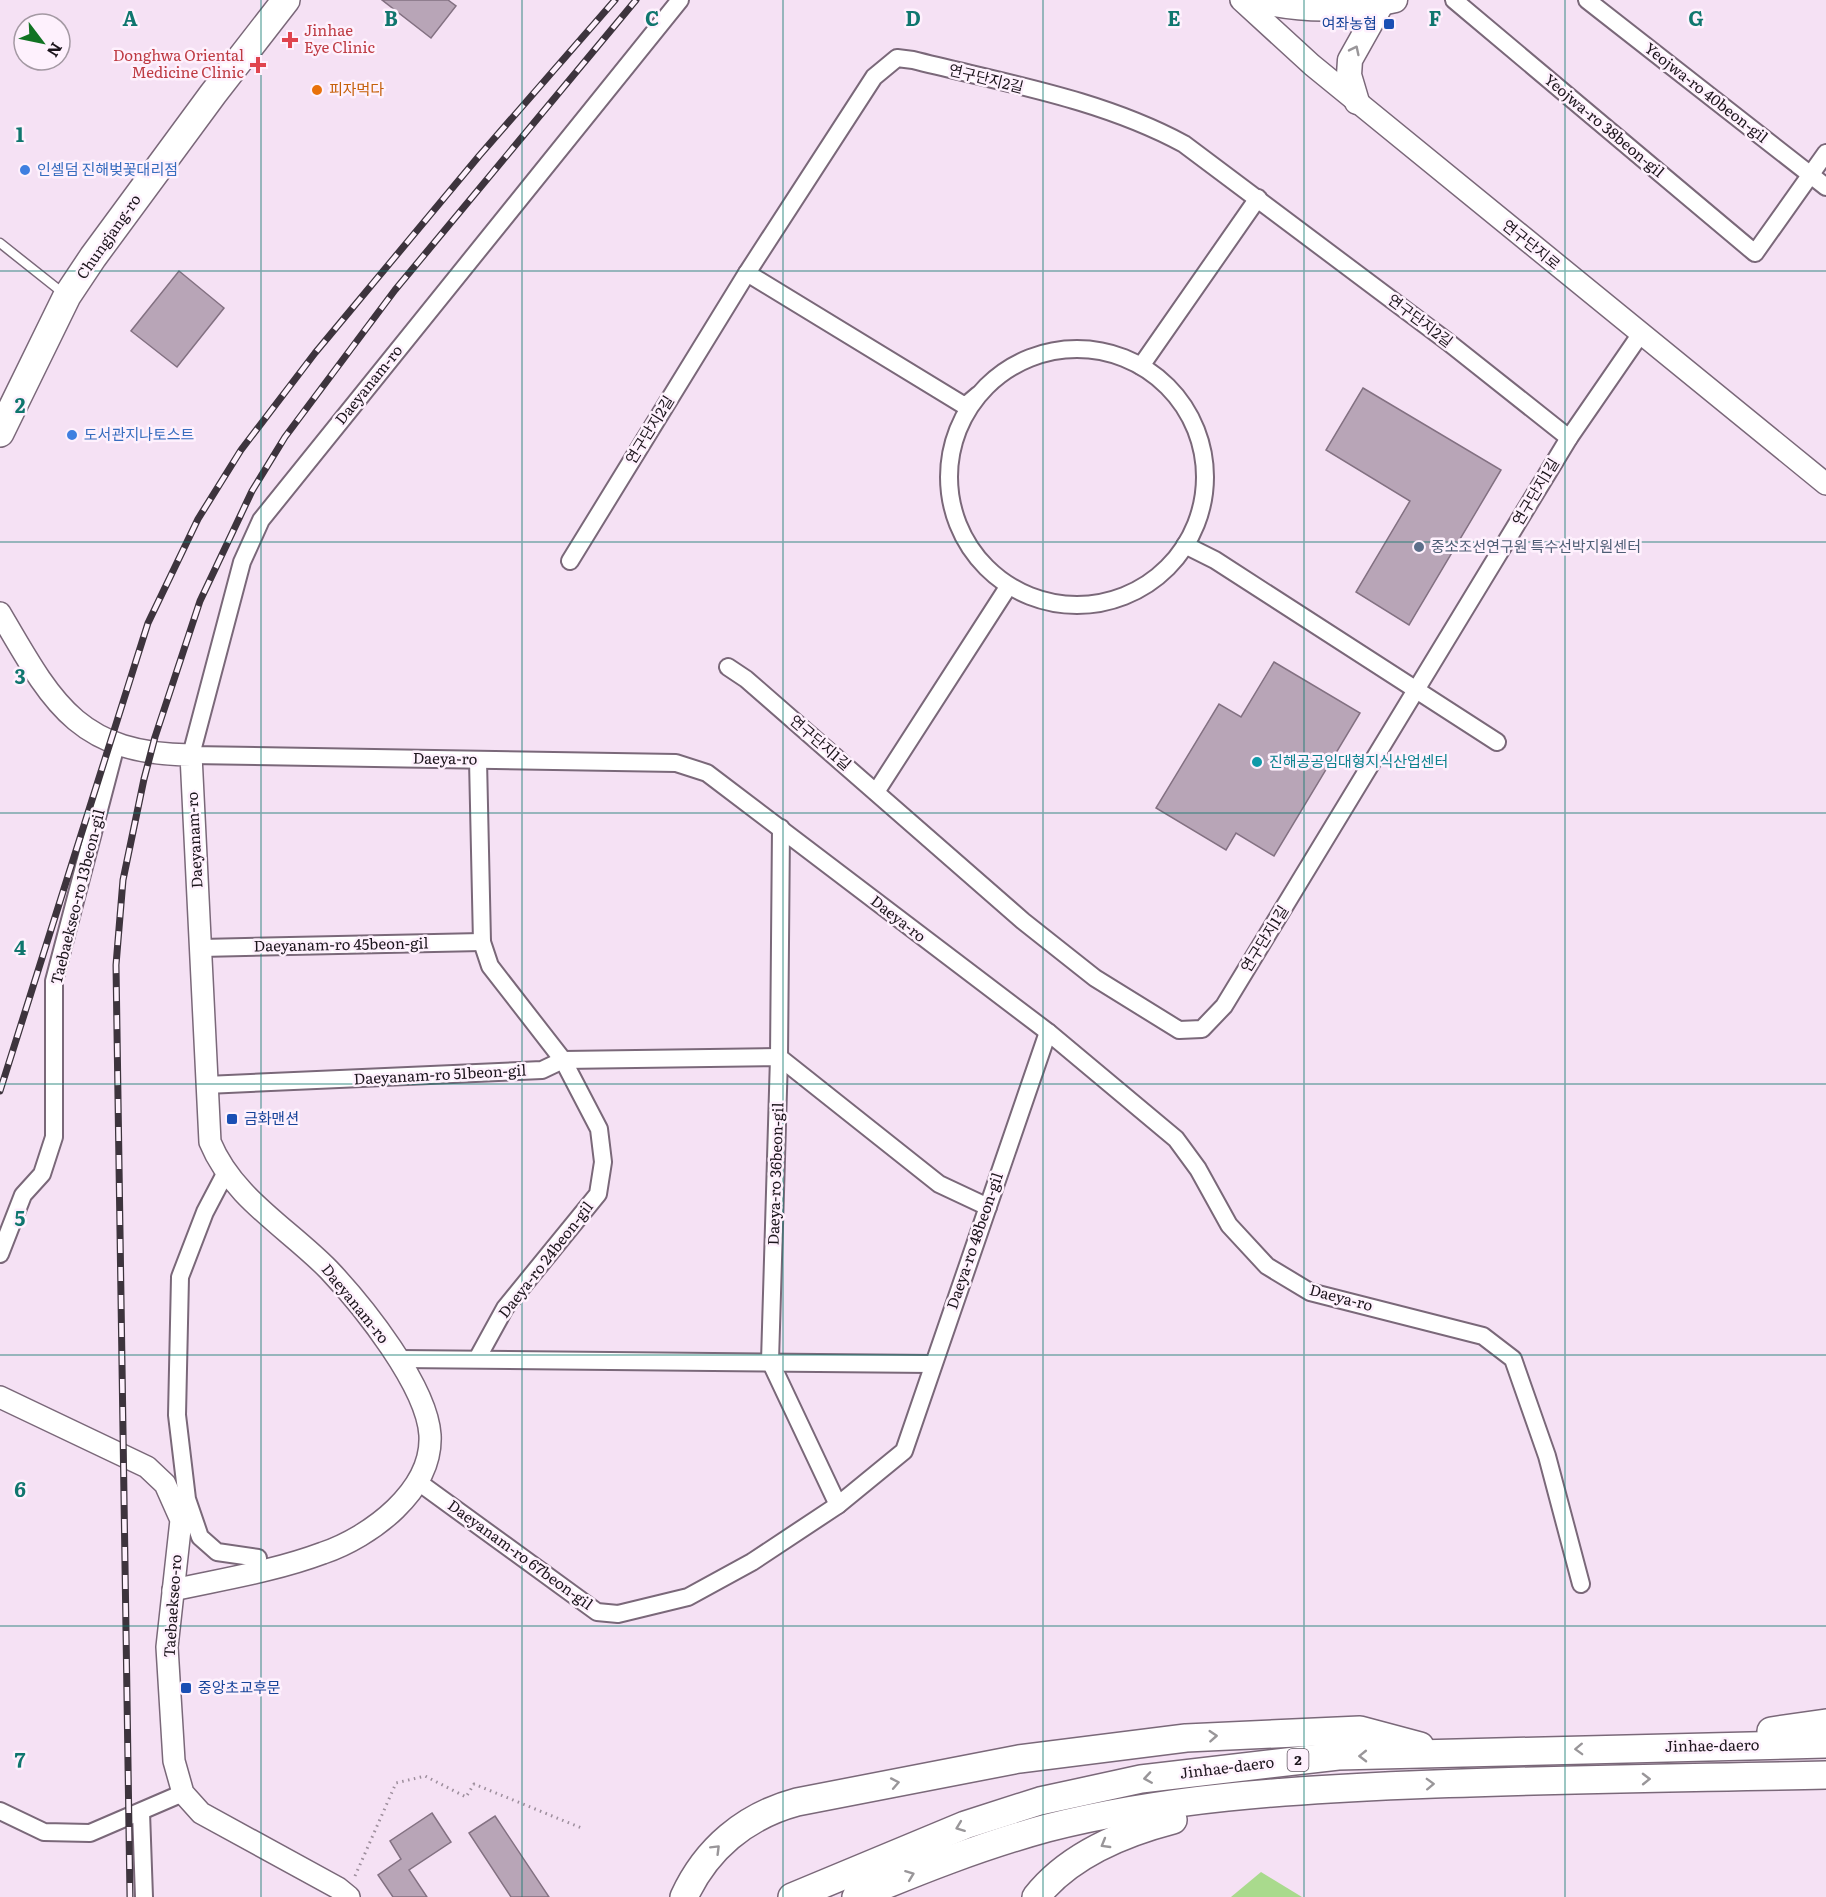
<svg xmlns="http://www.w3.org/2000/svg" width="1826" height="1897" viewBox="0 0 1826 1897" font-family="Literata,'Noto Sans KR',serif">
<rect width="100%" height="100%" fill="#f5e1f4"/>
<polygon fill="#a9da8d" points="1261,1872 1302,1897 1231,1897"/>
<g fill="#b8a5b7" stroke="#837182" stroke-width="1.5">
<polygon points="382,0 448,0 456,6 431,38"/>
<polygon points="179,271 224,308 177,367 131,331"/>
<polygon points="1363,388 1501,470 1409,625 1356,592 1410,501 1326,450"/>
<polygon points="1274,662 1360,713 1274,856 1236,833 1226,850 1156,808 1219,704 1241,717"/>
<polygon points="432,1813 451,1842 409,1870 427,1897 393,1897 378,1875 401,1859 390,1841"/>
<polygon points="495,1816 549,1897 511,1897 469,1833"/>
</g>
<g fill="none" stroke-linecap="round" stroke-linejoin="round">
<g stroke="#7a6879" stroke-width="11">
<polyline id="service" points="0,243 63,293"/>
</g>
<g stroke="#7a6879" stroke-width="20">
<g id="minor">
<polyline points="680,0 261,520 242,562 191,755 676,763 707,773 1048,1032 1176,1139 1198,1169 1229,1225 1267,1266 1310,1292 1483,1336 1513,1359 1547,1456 1581,1584"/>
<polyline points="1454,0 1755,253 1826,153"/>
<polyline points="1587,0 1826,187"/>
<polyline points="747,273 965,406 978,395"/>
<circle cx="1077" cy="477" r="128"/>
<polyline points="1141,366 1258,198"/>
<polyline points="1185,545 1215,560 1497,742"/>
<path d="M570,561l177,-288 127,-196 23,-19 16,2c91,23 188,39 271,84l264,198 121,96"/>
<polyline points="728,667 746,679 1023,921 1095,978 1179,1030 1202,1029 1224,1006 1569,438 1642,332"/>
<polyline points="876,792 1008,587"/>
<polyline points="781,828 779,1057 770,1361 838,1505"/>
<polyline points="201,948 482,942"/>
<polyline points="206,1085 542,1070 563,1060 779,1057 939,1184 988,1207"/>
<polyline points="226,1172 205,1212 180,1277 177,1415 187,1499 200,1537 217,1552 258,1558"/>
<polyline points="0,1254 23,1195 42,1174 54,1137 54,981 116,745"/>
<polyline points="399,1359 932,1364"/>
<polyline points="477,1359 505,1308 598,1194 603,1162 599,1129 563,1060 490,966 482,942 478,760"/>
<polyline points="417,1481 597,1612 618,1614 688,1597 752,1562 838,1505 904,1451 1048,1032"/>
<polyline points="0,1811 44,1832 90,1833 183,1793"/>
<polyline points="141,1812 144,1897"/>
</g>
</g>
<g stroke="#7a6879" stroke-width="24">
<g id="tertiary">
<polyline points="1241,0 1312,65 1826,484"/>
<path d="M0,613c52,89 77,141 191,142l19,387c23,56 78,86 119,128 34,36 98,116 101,165 3,56 -60,102 -107,118 -48,18 -100,26 -150,37"/>
<polyline points="0,1397 147,1467 165,1484 181,1520 167,1647 174,1761 183,1793 201,1813 338,1888 349,1897"/>
</g>
</g>
<g stroke="#7a6879" stroke-width="27">
<g id="secondary">
<path d="M1254,0c49,11 91,12 141,0"/>
<polyline points="1357,102 1349,75 1350,60 1382,3"/>
</g>
</g>
<g stroke="#7a6879" stroke-width="30">
<g id="primary">
<polyline points="0,433 67,296 93,257 213,94 286,0"/>
<polyline points="1771,1731 1826,1723"/>
<path d="M684,1897c22,-48 61,-81 113,-95l222,-43 167,-21 174,-8 60,16"/>
<polyline points="792,1897 965,1825 1040,1801 1141,1779 1338,1756 1826,1744"/>
<path d="M856,1897c62,-26 125,-51 191,-69 118,-30 242,-38 363,-43 139,-6 277,-7 416,-10"/>
<path d="M1036,1897c33,-42 87,-64 137,-77"/>
</g>
</g>
<polyline stroke="#9d8e9c" stroke-width="3" stroke-dasharray="1.5 4.5" stroke-linecap="butt" points="355,1876 396,1783 425,1776 466,1797 474,1784 584,1829"/>
<use href="#service" stroke="#fff" stroke-width="8"/>
<use href="#minor" stroke="#fff" stroke-width="16"/>
<use href="#tertiary" stroke="#fff" stroke-width="21"/>
<use href="#secondary" stroke="#fff" stroke-width="24"/>
<use href="#primary" stroke="#fff" stroke-width="27"/>
<g stroke="#3d343d" stroke-width="7">
<g id="rail">
<polyline points="0,1091 148,623 198,519 241,450 315,353 479,156 615,0"/>
<polyline points="130,1897 116,965 123,880 144,779 155,737 200,601 252,491 285,437 395,290 636,0"/>
</g>
</g>
<use href="#rail" stroke="#fef1fd" stroke-width="4.5" stroke-dasharray="14" stroke-linecap="butt"/>
</g>
<defs><path id="oneway-chevron" d="M-2-3.5L2.5 0L-2 3.5" fill="none" stroke-width="1.6" stroke-linecap="round" stroke-linejoin="round" transform="scale(1.5)"/></defs>
<g stroke="#999699">
<use href="#oneway-chevron" transform="translate(1355 50) rotate(-64)"/>
<use href="#oneway-chevron" transform="translate(1213 1736) rotate(-4)"/>
<use href="#oneway-chevron" transform="translate(1579 1749) rotate(178)"/>
<use href="#oneway-chevron" transform="translate(1363 1756) rotate(179)"/>
<use href="#oneway-chevron" transform="translate(1148 1778) rotate(171)"/>
<use href="#oneway-chevron" transform="translate(1646 1779) rotate(-1)"/>
<use href="#oneway-chevron" transform="translate(895 1783) rotate(-11)"/>
<use href="#oneway-chevron" transform="translate(1430 1784) rotate(-2)"/>
<use href="#oneway-chevron" transform="translate(960 1827) rotate(159)"/>
<use href="#oneway-chevron" transform="translate(1105 1844) rotate(150)"/>
<use href="#oneway-chevron" transform="translate(716 1849) rotate(-45)"/>
<use href="#oneway-chevron" transform="translate(910 1875) rotate(-21)"/>
</g>
<path fill="none" stroke="#0f766e" stroke-width="1.5" stroke-opacity="0.55" d="M261,0v1897M522,0v1897M783,0v1897M1043,0v1897M1304,0v1897M1565,0v1897M0,271h1826M0,542h1826M0,813h1826M0,1084h1826M0,1355h1826M0,1626h1826"/>
<g fill="#1a4fb4" stroke="#fef1fd" stroke-width="2">
<rect x="1383" y="18" width="12" height="12" rx="3"/>
<rect x="226" y="1113" width="12" height="12" rx="3"/>
<rect x="180" y="1682" width="12" height="12" rx="3"/>
</g>
<g fill="#e0444e" stroke="#fef1fd" stroke-width="2">
<path d="M287 31h6v6h6v6h-6v6h-6v-6h-6v-6h6z"/>
<path d="M255 56h6v6h6v6h-6v6h-6v-6h-6v-6h6z"/>
</g>
<circle fill="#e8710a" stroke="#fef1fd" stroke-width="2" cx="317" cy="90" r="6"/>
<g fill="#3f7fe0" stroke="#fef1fd" stroke-width="2">
<circle cx="25" cy="170" r="6"/>
<circle cx="72" cy="435" r="6"/>
</g>
<circle fill="#5c6f8a" stroke="#fef1fd" stroke-width="2" cx="1419" cy="547" r="6"/>
<circle fill="#0f9aa8" stroke="#fef1fd" stroke-width="2" cx="1257" cy="762" r="6"/>
<g text-anchor="middle" stroke-width="5" stroke-linejoin="round" paint-order="stroke">
<rect fill="#fef1fd" stroke="#605760" stroke-width="1.5" x="1287.5" y="1749" width="21" height="22" rx="4.5"/>
<g font-size="14" font-weight="bold" fill="#1c151c">
<text x="1298" y="1765">2</text>
</g>
<g font-size="15" fill="#164399" stroke="#fef1fd" text-anchor="start">
<text x="1377" y="29" text-anchor="end">여좌농협</text>
<text x="244" y="1124">금화맨션</text>
<text x="198" y="1693">중앙초교후문</text>
</g>
<g font-size="15" fill="#be3a42" stroke="#fef1fd" text-anchor="start">
<text x="304" y="36">Jinhae<tspan x="304" dy="17">Eye Clinic</tspan></text>
<text x="244" y="61" text-anchor="end">Donghwa Oriental<tspan x="244" dy="17">Medicine Clinic</tspan></text>
</g>
<g font-size="15" fill="#1c151c" stroke="#fef1fd">
<text transform="translate(986 79) rotate(14)" y="5">연구단지2길</text>
<text transform="translate(1706 93) rotate(38)" y="5">Yeojwa-ro 40beon-gil</text>
<text transform="translate(1604 126) rotate(40)" y="5">Yeojwa-ro 38beon-gil</text>
<text transform="translate(109 237) rotate(-55)" y="5">Chungjang-ro</text>
<text transform="translate(1531 245) rotate(39)" y="5">연구단지로</text>
<text transform="translate(1420 321) rotate(37)" y="5">연구단지2길</text>
<text transform="translate(369 385) rotate(-51)" y="5">Daeyanam-ro</text>
<text transform="translate(650 430) rotate(-58)" y="5">연구단지2길</text>
<text transform="translate(1536 492) rotate(-59)" y="5">연구단지1길</text>
<text transform="translate(820 743) rotate(41)" y="5">연구단지1길</text>
<text transform="translate(445 759) rotate(1)" y="5">Daeya-ro</text>
<text transform="translate(195 840) rotate(-93)" y="5">Daeyanam-ro</text>
<text transform="translate(78 897) rotate(-76)" y="5">Taebaekseo-ro 13beon-gil</text>
<text transform="translate(898 919) rotate(38)" y="5">Daeya-ro</text>
<text transform="translate(1265 939) rotate(-58)" y="5">연구단지1길</text>
<text transform="translate(341 945) rotate(-1)" y="5">Daeyanam-ro 45beon-gil</text>
<text transform="translate(440 1075) rotate(-3)" y="5">Daeyanam-ro 51beon-gil</text>
<text transform="translate(776 1174) rotate(-88)" y="5">Daeya-ro 36beon-gil</text>
<text transform="translate(975 1241) rotate(-71)" y="5">Daeya-ro 48beon-gil</text>
<text transform="translate(546 1260) rotate(-52)" y="5">Daeya-ro 24beon-gil</text>
<text transform="translate(1341 1298) rotate(15)" y="5">Daeya-ro</text>
<text transform="translate(355 1304) rotate(51)" y="5">Daeyanam-ro</text>
<text transform="translate(520 1555) rotate(36)" y="5">Daeyanam-ro 67beon-gil</text>
<text transform="translate(173 1606) rotate(-86)" y="5">Taebaekseo-ro</text>
<text transform="translate(1712 1746) rotate(-1)" y="5">Jinhae-daero</text>
<text transform="translate(1227 1768) rotate(-7)" y="5">Jinhae-daero</text>
</g>
<g font-size="15" fill="#c56008" stroke="#fef1fd" text-anchor="start">
<text x="329" y="95">피자먹다</text>
</g>
<g font-size="15" fill="#366cbe" stroke="#fef1fd" text-anchor="start">
<text x="37" y="175">인셀덤 진해벚꽃대리점</text>
<text x="84" y="440">도서관지나토스트</text>
</g>
<g font-size="15" fill="#4e5e75" stroke="#fef1fd" text-anchor="start">
<text x="1431" y="552">중소조선연구원 특수선박지원센터</text>
</g>
<g font-size="15" fill="#0d838f" stroke="#fef1fd" text-anchor="start">
<text x="1269" y="767">진해공공임대형지식산업센터</text>
</g>
</g>
<g font-size="20" text-anchor="middle" font-weight="bold" fill="#0f766e" stroke="#fef1fd" stroke-width="5" stroke-linejoin="round" paint-order="stroke">
<text x="130" y="26">A</text>
<text x="391" y="26">B</text>
<text x="652" y="26">C</text>
<text x="913" y="26">D</text>
<text x="1174" y="26">E</text>
<text x="1435" y="26">F</text>
<text x="1696" y="26">G</text>
<text x="20" y="142">1</text>
<text x="20" y="413">2</text>
<text x="20" y="684">3</text>
<text x="20" y="955">4</text>
<text x="20" y="1226">5</text>
<text x="20" y="1497">6</text>
<text x="20" y="1768">7</text>
</g>
<g transform="translate(42 42) rotate(122)"><circle r="28" fill="#fef1fd" stroke="#a499a3" stroke-width="1.5"/>
<path d="M0-4.5L10 22L0 15L-10 22Z" fill="#117323"/>
<text y="-9" font-size="16" font-weight="bold" text-anchor="middle" fill="#1c151c">N</text>
</g>
</svg>
